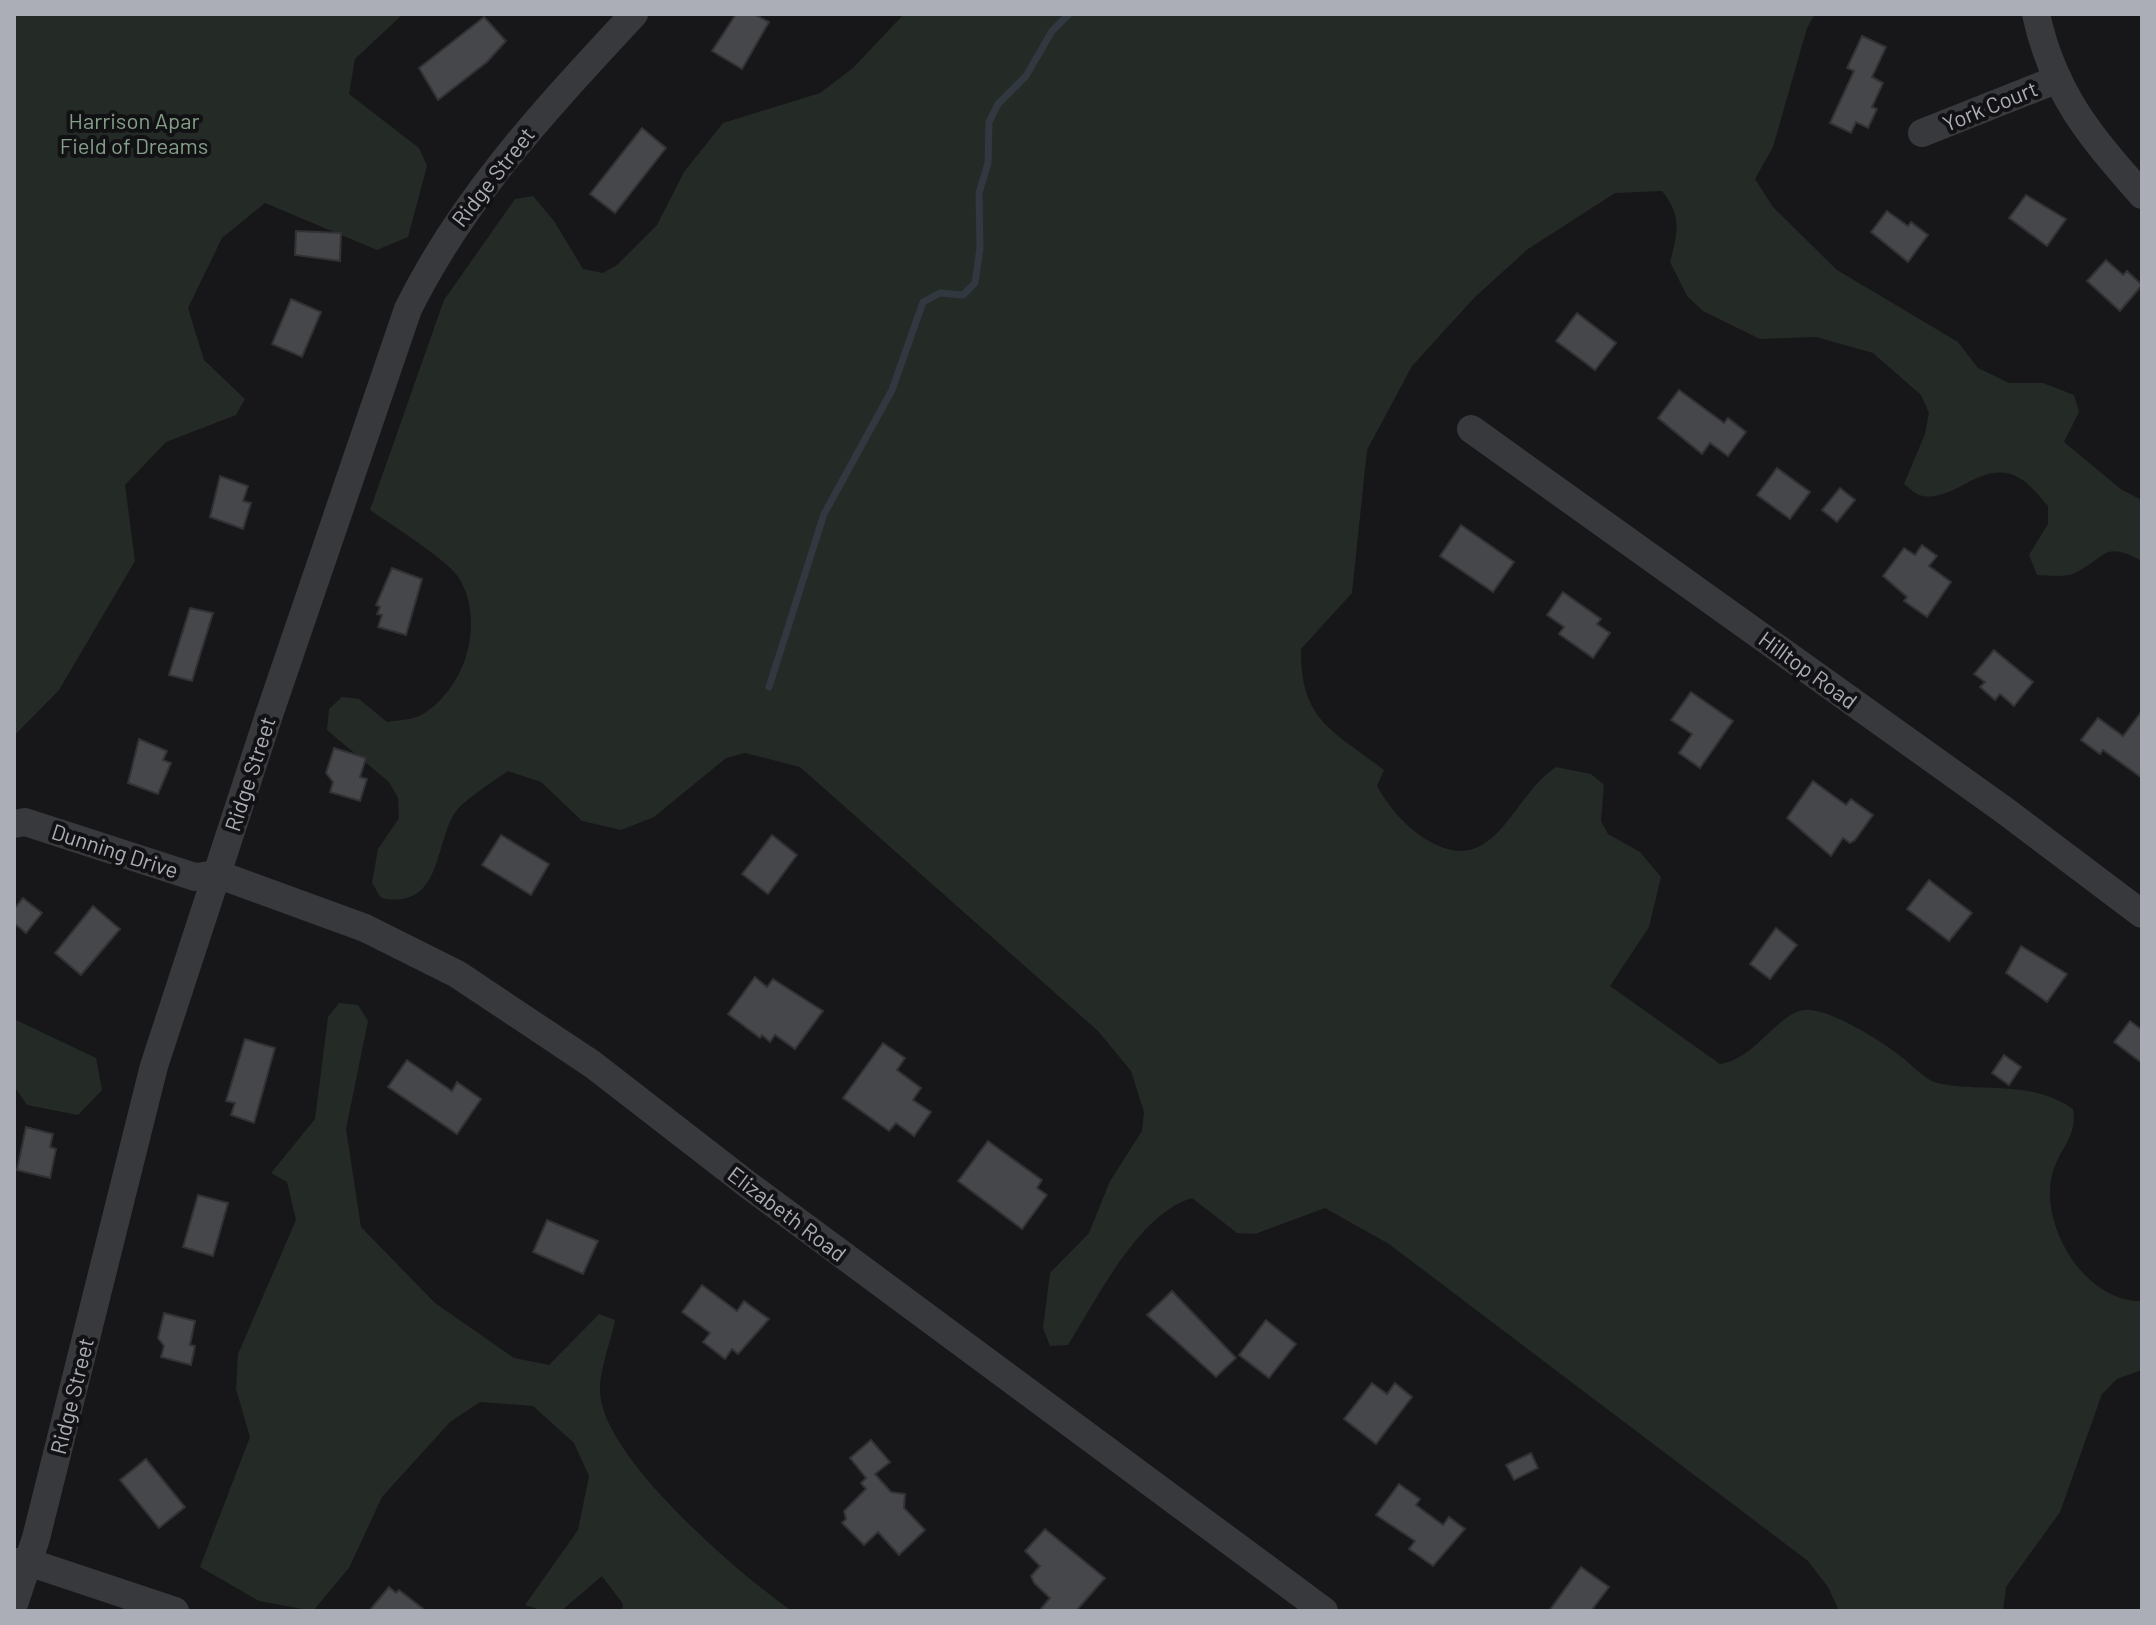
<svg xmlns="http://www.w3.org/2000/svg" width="2156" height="1625" viewBox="0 0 2156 1625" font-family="Barlow,sans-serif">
<rect width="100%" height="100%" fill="#171719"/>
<g fill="#242a25">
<polygon points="14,14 403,14 355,59 349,94 419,148 427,166 408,237 377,250 265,203 222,238 188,308 204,360 245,399 236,415 166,442 125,485 135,561 59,690 14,736"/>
<path d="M904,14h911l-8,14 -34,119 -18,32 18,28 64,63 121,72 20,26 31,15h34l31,12 5,17 -15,30 58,48 20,10v61c-39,-21 -35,-4 -67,12 -10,5 -27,2 -38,2l-8,-20 19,-31v-18c-8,-9 -17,-21 -27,-27 -38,-24 -68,27 -102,16 -5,-2 -11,-8 -15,-11l21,-50 4,-21 -8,-18 -48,-42 -57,-16 -56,2 -57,-28 -16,-15 -17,-34c8,-30 12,-46 -8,-71l-47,2 -87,56 -53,48 -63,69 -45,84 -15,143 -51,56c-1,72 32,81 83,121l-7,16c13,24 37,50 62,60 58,25 75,-52 117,-79l35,7 13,11 -3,36 7,13 32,18 21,25 -12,50 -39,59 110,78c38,-5 60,-58 91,-54 26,3 72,32 92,48 9,7 22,22 34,25 47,10 92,-4 136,26 5,25 -12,39 -20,62 -16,52 32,132 89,130v69l-25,9 -15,15 -42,118 -54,75 -3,24h-164l-11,-24 -20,-26 -419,-317 -64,-36 -70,26 -18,-1 -45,-35c-54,16 -95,101 -124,147l-18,1 -7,-18 7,-55 39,-40 21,-52 32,-50 2,-19 -13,-41 -33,-40 -298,-264 -55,-14 -19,5 -72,59 -33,13 -39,-9 -41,-39 -33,-11c-14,10 -46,30 -54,43 -20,34 -13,96 -73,84l-9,-15 6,-34 21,-31 -1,-20 -9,-16 -62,-52 2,-21 13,-12 17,2 28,23c11,-2 27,-2 36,-8 44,-28 62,-92 36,-136 -11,-18 -69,-54 -89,-68l74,-210 71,-101 18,-3 21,25 29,48 20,4 14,-8 40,-40 27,-53 39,-49 97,-30 33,-25z"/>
<path d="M339,1003l19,2 10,16 -22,108 15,98 74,76 79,55 35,7 50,-51 16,6c-4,22 -16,50 -15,72 2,65 140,183 192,219h-170l1,-7 -21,-28 -41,35h-17l-19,-6 53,-75 11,-54 -15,-33 -41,-37 -53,-4 -30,20 -68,75 -33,71 -36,43 -54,-10 -59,-34 50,-130 -14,-48 2,-35 58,-134 -9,-38 -16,-9 44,-54 13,-102z"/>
<polygon points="14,1019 96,1058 102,1090 78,1115 27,1105 14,1086"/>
</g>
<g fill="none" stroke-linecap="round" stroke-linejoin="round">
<polyline stroke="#323840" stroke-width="7" points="769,687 824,514 892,390 923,302 940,293 963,295 975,283 980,248 979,193 988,163 989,122 998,104 1026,76 1052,31 1069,14"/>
</g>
<g fill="#46474b" stroke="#323134" stroke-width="2">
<polygon points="736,14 754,14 769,22 742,69 712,51"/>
<polygon points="484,17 506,41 487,62 438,100 419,68"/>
<polygon points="1862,36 1886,47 1872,77 1883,83 1872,107 1877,109 1868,128 1856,122 1851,133 1830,123 1854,71 1847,68"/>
<polygon points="642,128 666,148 615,213 590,194"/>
<polygon points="2026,195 2066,219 2047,246 2009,218"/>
<polygon points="1887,211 1908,226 1911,222 1928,235 1908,262 1871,232"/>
<polygon points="296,231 341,233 340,261 295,255"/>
<polygon points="2106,260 2123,275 2127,271 2142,285 2120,311 2087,281"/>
<polygon points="291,299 321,312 302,357 272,344"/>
<polygon points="1577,313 1616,343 1595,370 1556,341"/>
<polygon points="1679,390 1724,423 1728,418 1746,432 1728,456 1710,443 1702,454 1658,418"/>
<polygon points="1777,468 1810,492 1790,519 1757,495"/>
<polygon points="220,476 248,486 243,501 251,503 243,529 210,517"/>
<polygon points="1840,488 1855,500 1837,522 1822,510"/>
<polygon points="1461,525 1514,562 1493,592 1440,556"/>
<polygon points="1922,545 1937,556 1929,566 1951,582 1927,617 1904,601 1907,597 1883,576 1904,548 1915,555"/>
<polygon points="392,568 422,579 406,635 378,627 382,615 377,614 380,607 376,605"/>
<polygon points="1563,592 1601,619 1597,624 1610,633 1593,658 1559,634 1564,627 1547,615"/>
<polygon points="190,608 213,613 192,681 169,675"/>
<polygon points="1994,650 2033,682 2014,706 2000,694 1995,700 1980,687 1985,682 1974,674"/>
<polygon points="1691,692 1733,721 1700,768 1679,753 1692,734 1671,720"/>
<polygon points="2142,711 2142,778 2103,750 2100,754 2081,740 2098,718 2123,736"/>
<polygon points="139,739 167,751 163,760 171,763 158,794 128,783"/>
<polygon points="334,748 366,758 360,777 367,779 360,801 330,792 333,782 326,773"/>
<polygon points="1813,781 1846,805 1851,799 1873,815 1855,840 1850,843 1843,838 1831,856 1787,818"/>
<polygon points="501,835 549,864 531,895 482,865"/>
<polygon points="772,835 797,855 768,894 742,874"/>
<polygon points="1929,880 1972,913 1949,941 1907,909"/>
<polygon points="23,898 42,913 26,933 14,923 14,909"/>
<polygon points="93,906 120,929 81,975 55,953"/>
<polygon points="1776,928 1797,945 1770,979 1750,964"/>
<polygon points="2021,946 2067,974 2047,1002 2006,973"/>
<polygon points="755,977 767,987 773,979 823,1011 795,1049 775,1035 770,1042 762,1035 760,1038 728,1014"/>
<polygon points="2130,1021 2142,1030 2142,1063 2114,1042"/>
<polygon points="245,1039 275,1048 254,1123 231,1115 235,1103 226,1101"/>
<polygon points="883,1043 905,1058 897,1070 921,1088 913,1100 931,1112 914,1136 896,1123 889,1131 843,1098"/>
<polygon points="2004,1055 2021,1067 2009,1085 1992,1073"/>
<polygon points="407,1060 452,1091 457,1082 481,1099 457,1134 388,1087"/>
<polygon points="26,1127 53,1134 50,1147 56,1149 50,1178 17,1170"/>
<polygon points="988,1141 1042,1180 1037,1188 1047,1195 1022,1229 958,1181"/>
<polygon points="198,1195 228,1203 213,1256 183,1247"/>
<polygon points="547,1220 598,1241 583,1274 533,1252"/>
<polygon points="702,1285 737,1311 744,1301 769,1319 738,1354 732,1349 725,1359 703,1342 710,1333 682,1312"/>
<polygon points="1172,1291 1236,1358 1216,1377 1147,1315"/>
<polygon points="164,1313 195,1321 190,1345 195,1346 191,1365 161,1357 164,1346 158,1338"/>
<polygon points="1266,1320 1296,1344 1269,1378 1239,1355"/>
<polygon points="1372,1383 1387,1394 1395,1383 1412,1397 1376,1444 1344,1419"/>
<polygon points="871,1440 890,1462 875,1474 891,1492 905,1494 904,1508 925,1530 899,1555 878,1532 864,1545 842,1523 846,1519 844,1511 866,1489 861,1483 866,1478 850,1458"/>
<polygon points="1531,1453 1538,1468 1514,1480 1506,1465"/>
<polygon points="146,1459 185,1507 159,1528 120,1480"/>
<polygon points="1399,1484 1420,1499 1416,1505 1443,1525 1449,1517 1465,1529 1433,1566 1409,1549 1415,1541 1376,1515"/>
<polygon points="1045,1529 1105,1578 1076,1611 1039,1611 1050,1598 1034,1583 1031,1576 1040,1566 1025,1551"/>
<polygon points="1581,1567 1609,1587 1591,1611 1549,1611"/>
<polygon points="389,1587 396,1593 399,1590 426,1611 369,1611"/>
</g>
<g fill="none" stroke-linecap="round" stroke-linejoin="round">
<g stroke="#38393d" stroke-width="28">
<path d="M2036,14c17,79 54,122 106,181"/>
<polyline points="1922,133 2058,79"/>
<polyline points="1471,429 2004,810 2142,914"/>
<polyline points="14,824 25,822 195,877 217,874 365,928 457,974 592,1064 747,1184 1324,1611"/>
<polyline points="14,1562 28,1562 175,1611"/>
<path d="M14,1604l22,-66 118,-472 115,-351 139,-406c57,-115 140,-202 226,-295"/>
</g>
</g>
<g text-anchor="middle" stroke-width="8" stroke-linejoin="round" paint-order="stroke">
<g font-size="22" fill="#abadb7" stroke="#121214">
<text transform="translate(1990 106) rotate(-22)" y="8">York Court</text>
<text transform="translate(493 177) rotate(-52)" y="8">Ridge Street</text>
<text transform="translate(1808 670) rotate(36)" y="8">Hilltop Road</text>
<text transform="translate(250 774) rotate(-72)" y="8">Ridge Street</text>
<text transform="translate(115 851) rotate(18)" y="8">Dunning Drive</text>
<text transform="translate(787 1214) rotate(37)" y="8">Elizabeth Road</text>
<text transform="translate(72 1396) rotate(-76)" y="8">Ridge Street</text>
</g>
<g font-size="22" fill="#849f89" stroke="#121214">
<text x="134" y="129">Harrison Apar<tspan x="134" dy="25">Field of Dreams</tspan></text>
</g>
</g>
<rect width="2156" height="1625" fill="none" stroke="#abadb7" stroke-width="32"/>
</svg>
